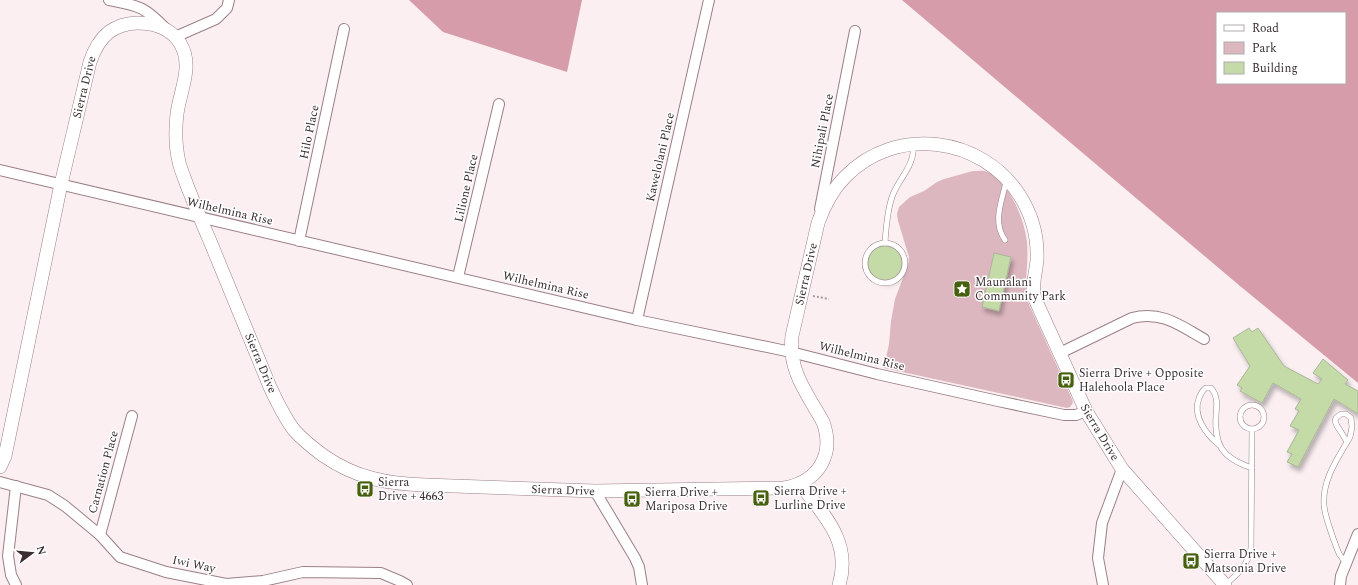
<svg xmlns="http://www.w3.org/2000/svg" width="1358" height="585" viewBox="0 0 1358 585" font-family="Spectral,serif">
<defs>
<filter id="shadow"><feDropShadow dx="2.5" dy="4.5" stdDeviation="2" flood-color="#0004"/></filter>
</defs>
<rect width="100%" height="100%" fill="#fbeff1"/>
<path fill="#ddb7bf" d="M973,171c5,0 10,-1 15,1 3,1 5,3 8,5 17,16 28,42 31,65 2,20 -3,39 0,58l45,99 1,4 -3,4 -3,1 -183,-40 5,-24 2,-23 4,-22 13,-34 1,-8 -11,-36 -1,-7 2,-7 11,-10 14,-6 13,-9 7,-3z"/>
<g fill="#d79caa" fill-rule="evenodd">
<polygon points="409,0 582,0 567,72 443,32"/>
<path d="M902,0h456v383l-118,-97zM1217,13h128v70h-128z"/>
</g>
<g fill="#c4daa7" stroke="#abb59d" filter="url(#shadow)">
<circle cx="885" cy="263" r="17"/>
<polygon points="994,253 1011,257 999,311 982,307"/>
<polygon points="1249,328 1252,332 1258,328 1284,366 1318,384 1322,379 1313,373 1323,359 1348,380 1345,384 1358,391 1358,414 1334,399 1298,467 1287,462 1292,454 1287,452 1299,430 1290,426 1299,411 1295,409 1301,399 1273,383 1262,403 1240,391 1242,388 1237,385 1250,366 1233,338"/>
</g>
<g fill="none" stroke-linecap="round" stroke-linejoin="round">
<g stroke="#9b8086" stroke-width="6">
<g id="service">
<path d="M1005,240c-13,-18 -3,-39 1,-58"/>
<path d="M885,243c1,-16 2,-31 7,-46 6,-18 24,-32 21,-53"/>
<circle cx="885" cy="263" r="20"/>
<circle cx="1252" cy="417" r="12"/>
<path d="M1219,445c-13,-11 -27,-29 -20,-47 2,-4 3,-8 7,-10h5c7,8 6,17 5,27 -2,30 6,43 36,53"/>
<path d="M1347,562c-9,-5 -10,-15 -14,-24 -3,-10 -8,-21 -9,-33 -2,-25 14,-47 26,-68l2,-10 -1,-9 -5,-4h-5l-5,4 -1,3 2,5 4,6 6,10"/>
<path d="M1226,584c13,-11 22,-19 25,-36l1,-119"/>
</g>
</g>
<g stroke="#9b8086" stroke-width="12">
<g id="minor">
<path d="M109,0c30,6 35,6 57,29"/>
<polyline points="175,37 216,19 227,8 229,0"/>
<polyline points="0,170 637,320 791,352 877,374 998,401 1064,415 1076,415 1086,411"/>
<polyline points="820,209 855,31"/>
<polyline points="299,241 344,29"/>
<polyline points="458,277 499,104"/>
<polyline points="637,320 709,0"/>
<path d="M1060,353l72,-35c29,-8 49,8 72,21"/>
<polyline points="0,482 48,495 65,506 100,535 120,557 166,572 226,584 263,581 303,572 381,573 400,581 407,585"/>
<polyline points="595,491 635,558 639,567 642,585"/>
<polyline points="100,535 132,416"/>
<polyline points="16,585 11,575 8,556 16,486"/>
<polyline points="1103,585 1098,558 1102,523 1122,469"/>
<polyline points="1340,585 1341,576 1358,534"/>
</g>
</g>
<g stroke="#9b8086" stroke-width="14">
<g id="tertiary">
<path d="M0,467l5,-11 56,-272 29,-122c4,-12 9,-22 19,-30 21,-15 57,-11 71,11 14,23 0,47 -3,71 -2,17 -2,31 2,48 2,9 6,17 9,26 7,17 14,35 22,53 20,49 40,97 60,146 7,15 14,30 24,43 9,10 19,18 30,26 32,22 63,28 102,29l169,6 189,-3c34,-6 51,-33 39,-66 -16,-29 -35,-51 -31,-86l26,-113c6,-17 14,-33 27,-46 50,-52 137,-41 175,19 12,19 18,42 17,64 -1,13 -6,25 -2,39l51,112 36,58 103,116"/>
<path d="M800,484c24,31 52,58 39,101"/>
</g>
</g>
<polyline stroke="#a89c9e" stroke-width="2" stroke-dasharray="2 2" stroke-linecap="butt" points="813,296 829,299"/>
<use href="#service" stroke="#fff" stroke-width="5"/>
<use href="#minor" stroke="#fff" stroke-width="10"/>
<use href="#tertiary" stroke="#fff" stroke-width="13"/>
</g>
<defs>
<g id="sight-square" transform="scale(0.9)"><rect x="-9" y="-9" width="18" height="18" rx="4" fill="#46600f" stroke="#fff"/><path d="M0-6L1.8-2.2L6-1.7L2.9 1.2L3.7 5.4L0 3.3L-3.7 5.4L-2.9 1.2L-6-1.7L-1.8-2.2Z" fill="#fff"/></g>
<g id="bus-square" transform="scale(0.9)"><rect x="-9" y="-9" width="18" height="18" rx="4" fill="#46600f" stroke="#fff"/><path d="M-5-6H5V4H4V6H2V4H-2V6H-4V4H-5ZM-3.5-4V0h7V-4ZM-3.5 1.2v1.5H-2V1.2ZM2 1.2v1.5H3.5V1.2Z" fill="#fff"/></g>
</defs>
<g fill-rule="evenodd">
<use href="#sight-square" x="962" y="289"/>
<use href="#bus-square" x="1066" y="380"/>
<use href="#bus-square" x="365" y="489"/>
<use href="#bus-square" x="761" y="498"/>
<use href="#bus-square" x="632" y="499"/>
<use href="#bus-square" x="1191" y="561"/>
</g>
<g text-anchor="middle" stroke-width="3" stroke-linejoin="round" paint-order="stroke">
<g font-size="12" fill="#3a2e31" stroke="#fff">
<text transform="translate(84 87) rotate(-76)" y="4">Sierra Drive</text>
<text transform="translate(822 131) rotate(-79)" y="4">Nihipali Place</text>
<text transform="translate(309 132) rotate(-78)" y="4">Hilo Place</text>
<text transform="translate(660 157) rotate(-77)" y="4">Kawelolani Place</text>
<text transform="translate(466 188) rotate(-77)" y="4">Lilione Place</text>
<text transform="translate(230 211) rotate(13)" y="4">Wilhelmina Rise</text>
<text transform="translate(806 274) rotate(-77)" y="4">Sierra Drive</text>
<text transform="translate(546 285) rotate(13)" y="4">Wilhelmina Rise</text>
<text transform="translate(862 356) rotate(14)" y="4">Wilhelmina Rise</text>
<text transform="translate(261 363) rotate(67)" y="4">Sierra Drive</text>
<text transform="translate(1100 432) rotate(59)" y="4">Sierra Drive</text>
<text transform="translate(103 472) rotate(-75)" y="4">Carnation Place</text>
<text transform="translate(563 490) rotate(2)" y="4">Sierra Drive</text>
<text transform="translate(194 564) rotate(12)" y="4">Iwi Way</text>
</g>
<g font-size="12" fill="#3a2e31" stroke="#fff" text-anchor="start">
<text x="975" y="286">Maunalani<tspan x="975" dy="14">Community Park</tspan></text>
<text x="1079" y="377">Sierra Drive + Opposite<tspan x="1079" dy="14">Halehoola Place</tspan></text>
<text x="378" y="486">Sierra<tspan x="378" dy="14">Drive + 4663</tspan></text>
<text x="774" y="495">Sierra Drive +<tspan x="774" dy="14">Lurline Drive</tspan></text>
<text x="645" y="496">Sierra Drive +<tspan x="645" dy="14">Mariposa Drive</tspan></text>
<text x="1204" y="558">Sierra Drive +<tspan x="1204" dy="14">Matsonia Drive</tspan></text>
</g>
</g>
<rect x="1216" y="12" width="130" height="72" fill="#ffffff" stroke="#b0abad"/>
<rect x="1224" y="25" width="20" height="6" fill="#ffffff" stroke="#b0abad"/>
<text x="1252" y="32" font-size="12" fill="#3a2e31">Road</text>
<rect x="1224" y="42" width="20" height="12" fill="#ddb7bf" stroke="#b0abad"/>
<text x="1252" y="52" font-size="12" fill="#3a2e31">Park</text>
<rect x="1224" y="62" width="20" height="12" fill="#c4daa7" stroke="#b0abad"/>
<text x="1252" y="72" font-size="12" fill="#3a2e31">Building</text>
<g transform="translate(32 553) rotate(74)" stroke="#ffffff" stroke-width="3" paint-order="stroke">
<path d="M0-3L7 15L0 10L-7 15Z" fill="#3a2e31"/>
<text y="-6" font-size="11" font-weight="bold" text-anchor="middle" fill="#3a2e31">N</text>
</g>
</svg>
